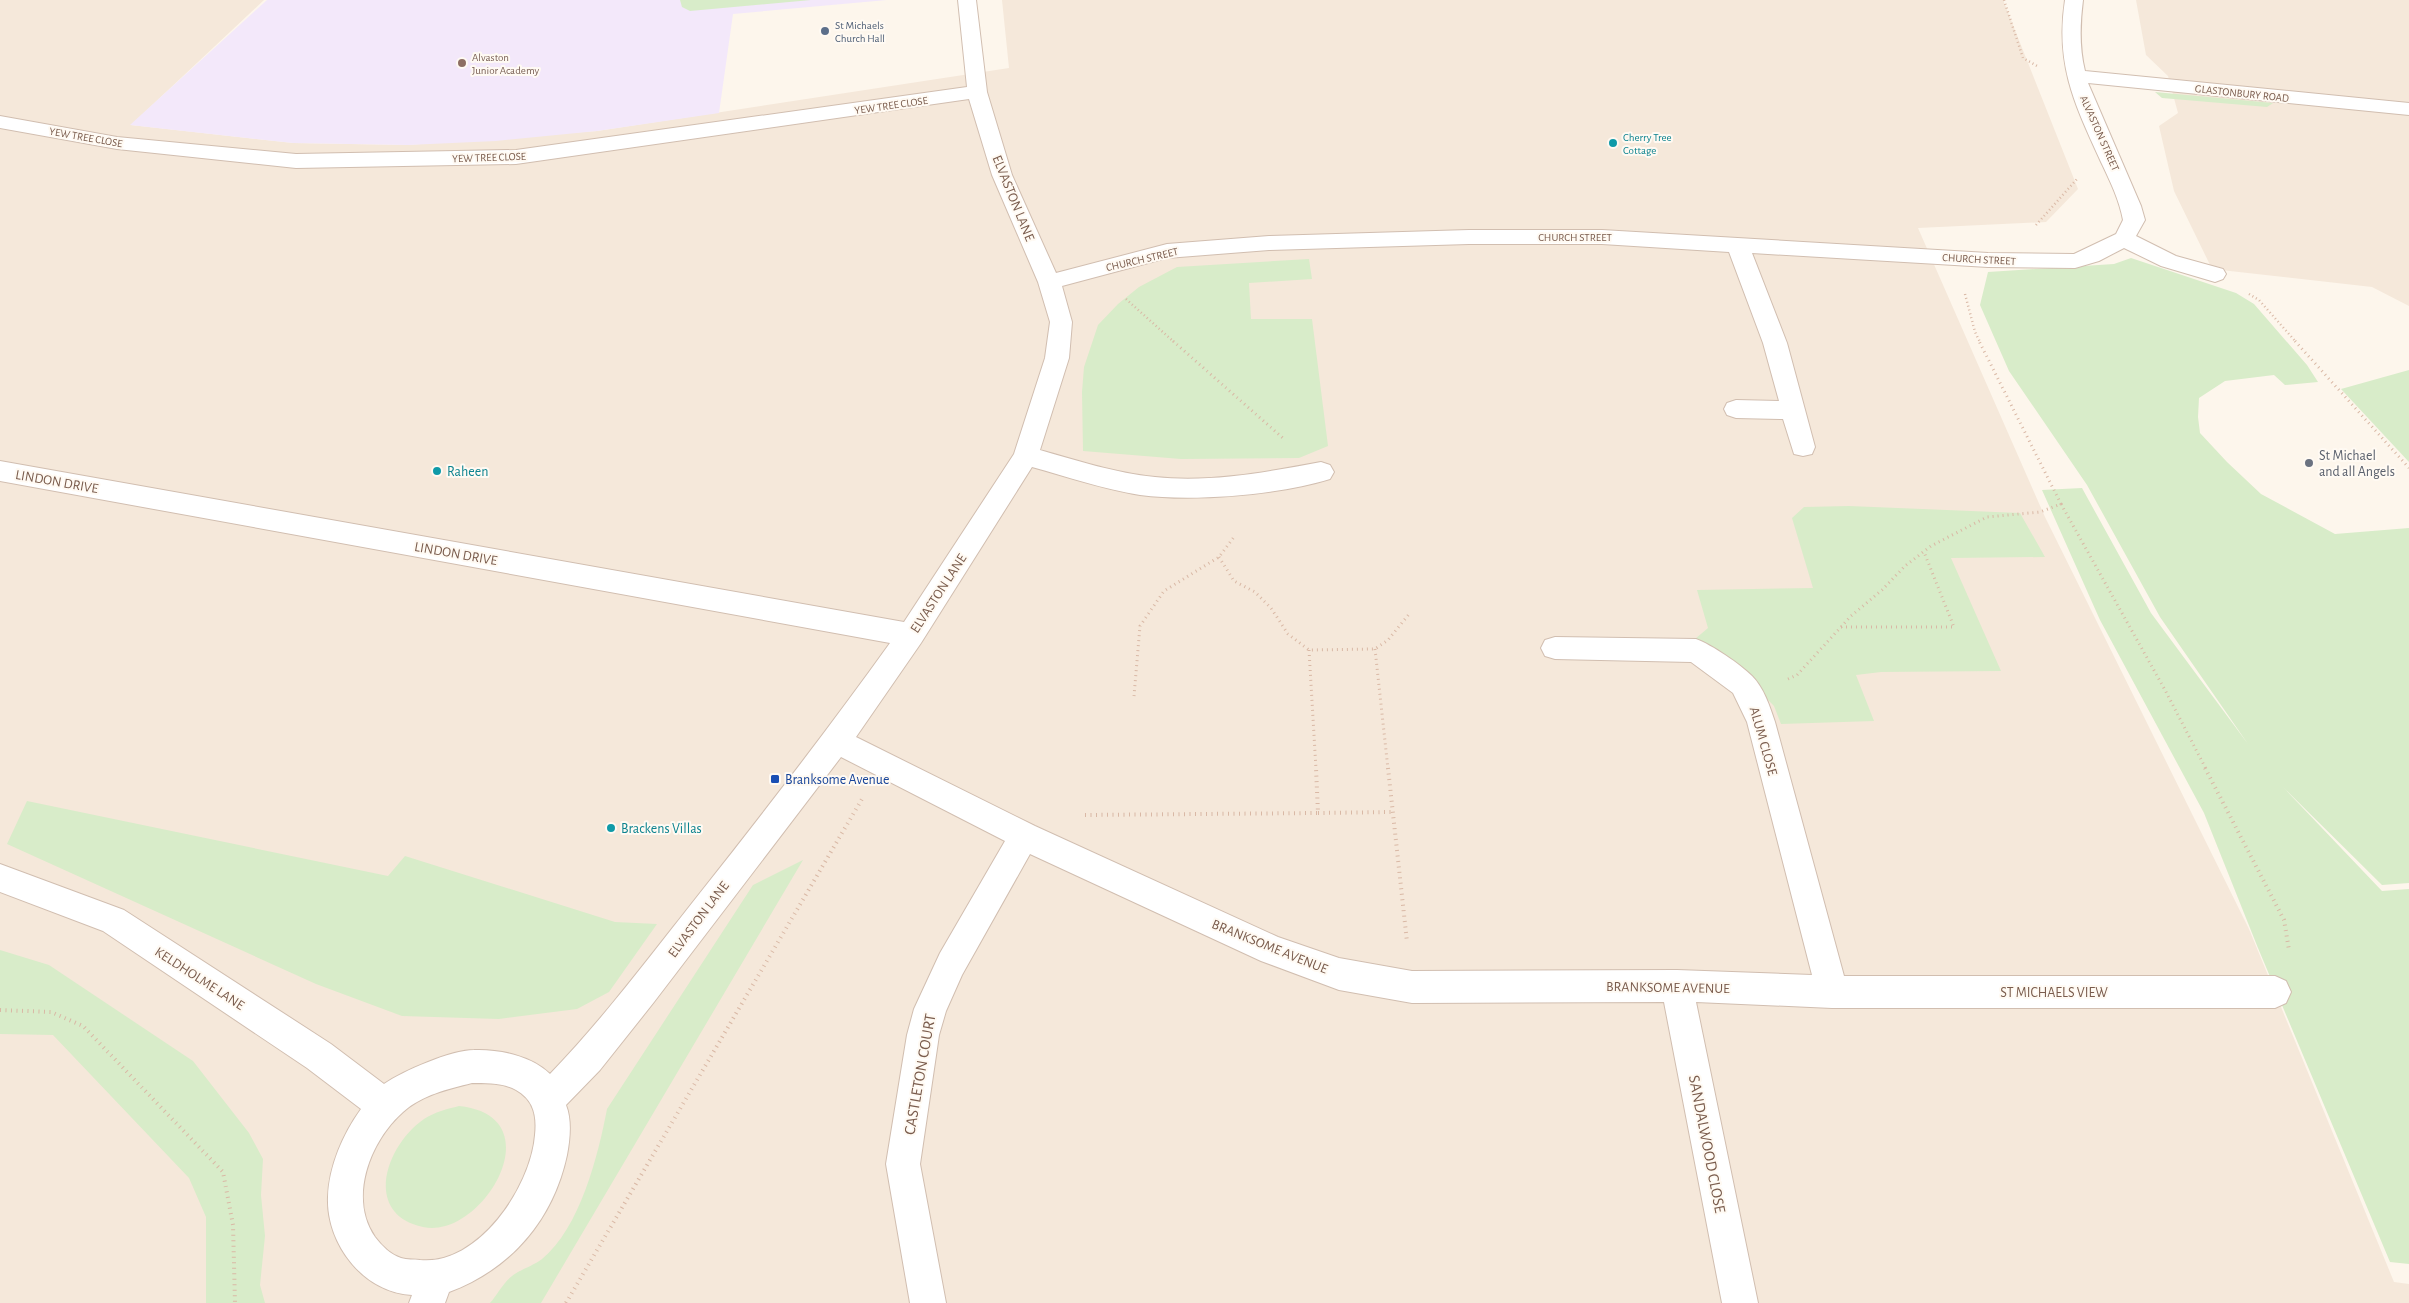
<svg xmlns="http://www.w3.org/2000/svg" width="2409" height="1303" viewBox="0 0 2409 1303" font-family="'Alegreya Sans',sans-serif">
<rect width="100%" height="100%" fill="#fdf6ec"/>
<g fill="#f5e8da">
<polygon points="0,0 264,0 131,125 293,143 408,145 597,131 1009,68 1002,0 2003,0 2078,189 2046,222 1918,228 2045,517 2249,929 2394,1282 2409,1284 2409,1303 0,1303"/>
<polygon points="2136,0 2409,0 2409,306 2372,287 2212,269 2174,191 2159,126 2178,113 2168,76 2146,55"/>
</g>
<polygon fill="#f3e8fa" points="267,0 887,0 733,14 719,113 597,131 496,141 408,145 293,143 130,125"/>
<g fill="#d8ecc9">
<polygon points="680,0 811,0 690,11 682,7"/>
<polygon points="2155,92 2273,103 2267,107 2162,98"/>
<polygon points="2131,258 2236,293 2254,304 2307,365 2318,382 2285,385 2274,375 2225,381 2199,398 2198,417 2200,433 2227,462 2261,494 2335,534 2409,528 2409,883 2382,885 2283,787 2382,891 2409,889 2409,1264 2390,1262 2258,948 2204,813 2100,620 2042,490 2082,488 2151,613 2248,744 2160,617 2087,485 2009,371 1980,305 1988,272 2114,264"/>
<polygon points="1309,259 1312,279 1249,283 1251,319 1312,319 1328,446 1299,458 1181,459 1083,451 1082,392 1084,367 1098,325 1118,304 1139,287 1177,267"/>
<polygon points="2409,370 2409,462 2341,389"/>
<polygon points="1849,506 2020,513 2045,557 1951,558 2001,671 1881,672 1856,675 1874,721 1781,724 1774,706 1728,659 1695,639 1708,628 1697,590 1813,588 1792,518 1804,507"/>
<polygon points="27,801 388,876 405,856 615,922 657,924 609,992 577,1009 499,1019 402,1016 316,984 7,844"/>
<path d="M803,860l-262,443h-51c7,-8 13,-20 22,-27 9,-7 21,-10 30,-17 38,-31 56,-103 65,-150l146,-224z"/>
<polygon points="0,950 49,965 193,1061 249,1133 263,1159 261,1195 265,1236 260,1285 265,1303 206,1303 206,1217 189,1178 53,1035 0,1034"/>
<path d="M459,1106c97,10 23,134 -36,121 -61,-13 -37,-82 1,-108 11,-7 23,-10 35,-13z"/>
</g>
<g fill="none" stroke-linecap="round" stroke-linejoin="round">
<g stroke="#d1beb0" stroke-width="2">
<path id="minor" d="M958,0h18l11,92 25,83 44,98 111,-29 102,-8 200,-6h133l386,23 86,1 42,-20 7,-14c-4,-21 -13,-39 -22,-58 -26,-57 -46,-97 -36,-162h18c-3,24 -4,47 2,71l324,32v12l-321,-32 53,123 4,14 -9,16 40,20 47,13 3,5 -3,5 -8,3 -54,-16 -37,-18 -25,13 -24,7 -87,-1 -236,-14 35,90 28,104 -3,7 -9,2 -9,-2 -11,-35 -47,-1 -9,-3 -3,-6 3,-6 9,-3 43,1 -16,-58 -34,-91 -127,-8h-133l-200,6 -102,8 -105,28 10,36 -3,36 -29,92c38,11 76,23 115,27 55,6 112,-5 166,-15l9,3 4,7 -4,7c-52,16 -137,23 -190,16 -37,-6 -72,-18 -108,-28l-111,176 -65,94 179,89 243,111 61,21 73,13 265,-1 135,5 -65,-253 -14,-29 -42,-31 -136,-3 -10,-3 -4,-8 4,-8 10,-3 141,2c16,6 44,25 56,37 12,12 18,31 23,46l69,254h431l11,5 5,11 -5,11 -11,5h-443l-136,-6 62,301h-36l-58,-301 -252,1 -73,-13 -78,-29 -231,-107 -68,121 -16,36 -7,24 -19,129 26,139h-36l-24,-139 21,-129 7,-26 26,-56 65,-112 -164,-84 -187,245 -54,68 -34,35c6,15 4,34 1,50 -14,65 -56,114 -118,137l-4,11h-36l3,-8c-48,-2 -86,-51 -84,-98 1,-31 15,-63 33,-88l-54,-41 -204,-137 -103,-39v-28l124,46 207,134 53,40c19,-13 67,-34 90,-34 25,-1 58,6 76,24 54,-56 101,-119 150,-181 65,-82 129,-165 190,-250l-890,-162v-20l904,161 110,-168 31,-96 5,-36 -12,-40 -46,-107 -23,-76 -453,65 -220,4 -179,-19 -117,-21v-12l117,21 179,17 220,-4 451,-63zM472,1083c14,0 32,0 44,7 18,10 21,26 19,45 -4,52 -57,131 -115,125 -6,-1 -13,0 -19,-2 -10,-3 -20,-13 -26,-21 -27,-39 -5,-96 28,-125 19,-17 45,-23 69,-29z"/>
</g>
<g stroke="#d9b8a5" stroke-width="2.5" stroke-dasharray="1 3" stroke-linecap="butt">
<polyline points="2004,0 2023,58 2037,66"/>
<polyline points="2036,225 2077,179"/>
<polyline points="1965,294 1975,332 1980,342"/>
<polyline points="2249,294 2259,300 2296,342"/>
<polyline points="1126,299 1174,342"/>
</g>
<g stroke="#d9b8a5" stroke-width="3" stroke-dasharray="1 4" stroke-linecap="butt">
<polyline points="1173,341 1284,439"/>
<polyline points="2295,341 2409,468"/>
<polyline points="2061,504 2165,690 2206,769"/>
<polyline points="1219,557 1234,581 1255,592 1271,608 1288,634 1309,650 1375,649 1388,640 1410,613"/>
<polyline points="1841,627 1954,627 1924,552"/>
<polyline points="1375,649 1388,769"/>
<polyline points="1309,650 1316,769"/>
<polyline points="1788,679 1797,675 1851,616 1882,590 1905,566 1931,546 1987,517 2040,512 2061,504 1979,341"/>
<polyline points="1134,696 1140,626 1164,591 1219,557 1234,537"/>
</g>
<g stroke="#d9b8a5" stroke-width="4" stroke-dasharray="1 4.5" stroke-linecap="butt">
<polyline points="1388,768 1407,942"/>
<polyline points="2205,768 2284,920 2289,950"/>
<polyline points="1318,813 1392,812"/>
<polyline points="1085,815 1318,813 1316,768"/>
<polyline points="0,1010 51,1012 83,1026 223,1172 233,1225 235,1303"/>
<polyline points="566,1303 862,799"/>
</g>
<use href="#minor" fill="#fff" fill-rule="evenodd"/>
</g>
<circle fill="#5c6f8a" stroke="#fffaf3" stroke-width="2" cx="825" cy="31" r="5"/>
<circle fill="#8d6e63" stroke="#fffaf3" stroke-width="2" cx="462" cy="63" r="5"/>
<g fill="#0f9aa8" stroke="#fffaf3" stroke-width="2">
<circle cx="1613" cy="143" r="5"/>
<circle cx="437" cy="471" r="5"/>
<circle cx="611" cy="828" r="5"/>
</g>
<circle fill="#6b7280" stroke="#fffaf3" stroke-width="2" cx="2309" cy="463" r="5"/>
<rect fill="#1a4fb4" stroke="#fffaf3" stroke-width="2" x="770" y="774" width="10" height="10" rx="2.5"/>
<g text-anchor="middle" stroke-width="4" stroke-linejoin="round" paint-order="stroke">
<g font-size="11" fill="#4e5e75" stroke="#fffaf3" text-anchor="start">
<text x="835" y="29">St Michaels<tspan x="835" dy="13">Church Hall</tspan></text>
</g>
<g font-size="11" fill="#785e54" stroke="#fffaf3" text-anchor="start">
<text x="472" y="61">Alvaston<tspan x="472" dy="13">Junior Academy</tspan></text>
</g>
<g font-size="11" fill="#7a5c4d" stroke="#fffaf3">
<text transform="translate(2242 93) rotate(6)" y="4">GLASTONBURY ROAD</text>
<text transform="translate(891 105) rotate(-8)" y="4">YEW TREE CLOSE</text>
<text transform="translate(2100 133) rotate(66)" y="4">ALVASTON STREET</text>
<text transform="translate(86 137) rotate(10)" y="4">YEW TREE CLOSE</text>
<text transform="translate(489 157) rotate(-2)" y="4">YEW TREE CLOSE</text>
<text x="1575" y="241">CHURCH STREET</text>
<text transform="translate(1142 259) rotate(-13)" y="4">CHURCH STREET</text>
<text transform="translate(1979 259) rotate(3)" y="4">CHURCH STREET</text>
</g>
<g font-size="11" fill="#0d838f" stroke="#fffaf3" text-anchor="start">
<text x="1623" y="141">Cherry Tree<tspan x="1623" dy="13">Cottage</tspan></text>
</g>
<g font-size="14" fill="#7a5c4d" stroke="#fffaf3">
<text transform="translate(1014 198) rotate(68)" y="5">ELVASTON LANE</text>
<text transform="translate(57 481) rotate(10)" y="5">LINDON DRIVE</text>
<text transform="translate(456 553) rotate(10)" y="5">LINDON DRIVE</text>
<text transform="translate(938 593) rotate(-57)" y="5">ELVASTON LANE</text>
<text transform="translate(1764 741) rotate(74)" y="5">ALUM CLOSE</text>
<text transform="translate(698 919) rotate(-53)" y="5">ELVASTON LANE</text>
<text transform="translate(1270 946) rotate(22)" y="5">BRANKSOME AVENUE</text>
<text transform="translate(200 978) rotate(33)" y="5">KELDHOLME LANE</text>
<text transform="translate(1668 987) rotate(1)" y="5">BRANKSOME AVENUE</text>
<text x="2054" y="997">ST MICHAELS VIEW</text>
</g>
<g font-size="14" fill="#5b616d" stroke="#fffaf3" text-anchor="start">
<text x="2319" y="460">St Michael<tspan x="2319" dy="16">and all Angels</tspan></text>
</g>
<g font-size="14" fill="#0d838f" stroke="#fffaf3" text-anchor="start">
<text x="447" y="476">Raheen</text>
<text x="621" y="833">Brackens Villas</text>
</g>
<g font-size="14" fill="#164399" stroke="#fffaf3" text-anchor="start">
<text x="785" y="784">Branksome Avenue</text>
</g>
<g font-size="16" fill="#7a5c4d" stroke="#fffaf3">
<text transform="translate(919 1074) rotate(-80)" y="6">CASTLETON COURT</text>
<text transform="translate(1708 1144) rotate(79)" y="6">SANDALWOOD CLOSE</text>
</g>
</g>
</svg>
